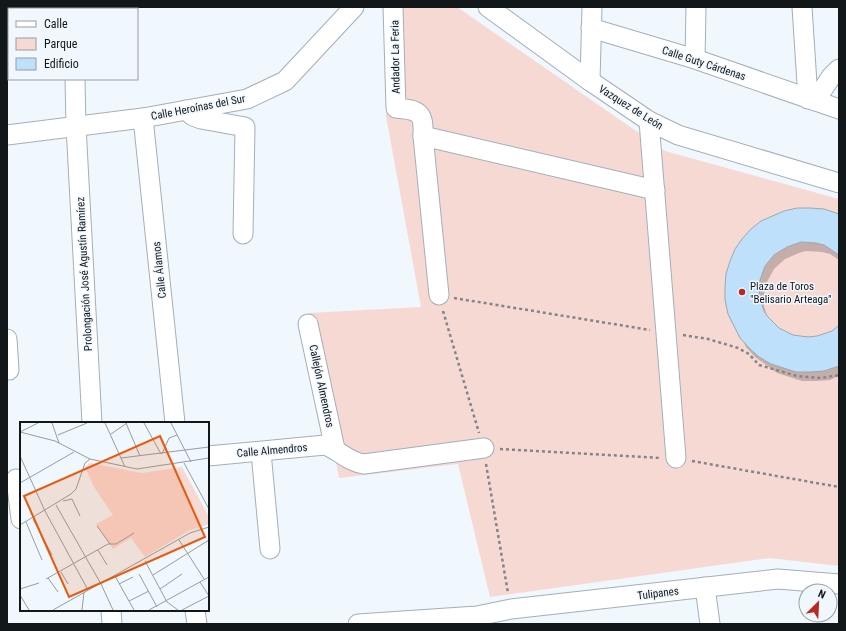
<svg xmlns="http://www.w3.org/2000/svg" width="846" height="631" viewBox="0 0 846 631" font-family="'Roboto Condensed',sans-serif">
<rect width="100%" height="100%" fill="#f0f7fd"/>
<polygon fill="#f7d9d4" points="385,7 457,7 665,151 839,199 839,566 770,558 490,597 458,464 339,478 309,313 421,307 386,116"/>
<polygon fill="#0003" points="839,215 839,260 830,254 822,252 806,251 799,253 785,259 774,269 767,282 763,298 764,306 768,319 778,329 792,336 817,337 832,331 839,326 839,376 830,380 816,381 802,381 777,373 755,357 746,347 741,337 731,261"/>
<polygon fill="#bfe0fa" stroke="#9ca7b1" points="797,208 810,208 824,209 839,214 839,255 824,245 816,243 801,242 787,247 774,255 765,266 760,280 759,296 764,311 768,317 779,328 793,335 808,337 817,336 832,331 839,325 839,366 824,371 810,372 796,372 771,364 759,357 749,348 740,338 728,314 725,300 725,287 726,274 730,261 735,249 742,239 751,229 761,221 784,211"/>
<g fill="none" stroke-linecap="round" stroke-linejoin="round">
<g stroke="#a4afb9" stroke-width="21">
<g id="minor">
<polyline points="73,7 73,9"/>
<path d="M393,7l3,101c23,2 28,4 27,28l16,159"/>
<polyline points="488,7 590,81 649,121 678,135 839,183"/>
<polyline points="802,7 808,99"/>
<polyline points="591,28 695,59 839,109"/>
<polyline points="695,59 696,7"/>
<polyline points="75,79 76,126 92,423"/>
<polyline points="590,81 592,7"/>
<polyline points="815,101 831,77 839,69"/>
<polyline points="186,110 193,116 201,119 245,127 243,234"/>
<polyline points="143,118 175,423"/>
<polyline points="649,121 676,458"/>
<polyline points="7,135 143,118 247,99 285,81 354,7"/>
<polyline points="423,136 655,190"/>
<polyline points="308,324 335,449"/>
<polyline points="7,339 9,370"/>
<polyline points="261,452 270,549"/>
<path d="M208,456l117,-11c14,5 23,17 39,19l120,-16"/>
<polyline points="16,479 21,519"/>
<polyline points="705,587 710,624"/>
<polyline points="111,610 112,624"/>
<polyline points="195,610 197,624"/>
<polyline points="358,624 477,616 511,609 778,579 839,584"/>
</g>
</g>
<g stroke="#80868a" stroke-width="2.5" stroke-dasharray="3 3" stroke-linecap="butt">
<polyline points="454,298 650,330"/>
<polyline points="443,311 479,433"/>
<polyline points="683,335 708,339 738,348 749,354 759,365 797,376 821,378 839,375"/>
<polyline points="500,449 661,458"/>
<polyline points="692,461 839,487"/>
<polyline points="486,464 508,593"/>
</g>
<use href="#minor" stroke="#fff" stroke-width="19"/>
</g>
<circle fill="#b82a20" stroke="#f0f7fd" stroke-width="1.5" cx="742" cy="292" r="4"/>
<g text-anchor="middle" stroke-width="3" stroke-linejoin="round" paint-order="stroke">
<g font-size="11" fill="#12171a" stroke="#f0f7fd">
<text transform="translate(395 57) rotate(-91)" y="4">Andador La Feria</text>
<text transform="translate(704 63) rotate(18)" y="4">Calle Guty Cárdenas</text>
<text transform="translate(198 107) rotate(-11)" y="4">Calle Heroínas del Sur</text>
<text transform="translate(631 107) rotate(32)" y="4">Vazquez de León</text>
<text transform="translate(159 270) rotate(-96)" y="4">Calle Álamos</text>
<text transform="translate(84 274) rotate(-93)" y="4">Prolongación José Agustín Ramírez</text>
<text transform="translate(322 386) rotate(78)" y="4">Callejón Almendros</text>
<text transform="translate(272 450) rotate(-5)" y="4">Calle Almendros</text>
<text transform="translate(658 593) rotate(-7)" y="4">Tulipanes</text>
</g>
<g font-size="11" fill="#12171a" stroke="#f0f7fd" text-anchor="start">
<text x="750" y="290">Plaza de Toros<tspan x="750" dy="13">"Belisario Arteaga"</tspan></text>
</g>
</g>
<g transform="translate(20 422)">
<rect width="189" height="189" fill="#f0f7fd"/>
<path d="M70,41l52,10 40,-6 27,50v7l-21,7 -43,26 -14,-19 -18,11 -17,-25 17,-9 -19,-28 -9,-20z" fill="#f7d9d4"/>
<path fill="none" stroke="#979da2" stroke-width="1" d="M32,1l7,20M85,1l20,44M106,1l14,33M124,1l17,31M151,1l20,39M0,10l35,9 35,18 47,10 72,-11M0,10l18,-9M91,12l16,-11M38,13l29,-12M142,32l7,-16 8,-3M0,34l25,55 43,79M101,36l88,-11M164,41l25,46M0,61l54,-31M43,79l9,-2 8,17M36,83l45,79 12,26M13,97l19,36M6,100l16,38M0,103l51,-31 5,-5 9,-26 5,-4M77,104l13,18M159,118l25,39M78,128l9,15M125,139l22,41 11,8M41,150l7,12M119,152l18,33M133,153l56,-35M95,154l19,34M28,156l10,14M26,157l62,-35h8l18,-11M180,160l9,14M99,162l14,-7M0,167l19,-6M140,167l22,-15M0,173l9,15M109,179l20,-10M33,188l137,-77 19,-6M62,188l2,-18M129,188l60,-33M162,188l27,-14"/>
<path fill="#e8590c" fill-opacity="0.15" stroke="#e8590c" stroke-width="2" d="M140,14l45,101 -136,60 -45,-101z"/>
<rect width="189" height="189" fill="none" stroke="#12171a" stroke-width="2"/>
</g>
<rect width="846" height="631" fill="none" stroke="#12171a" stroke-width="16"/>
<rect x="8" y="8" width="130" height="72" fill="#f0f7fd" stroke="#979da2"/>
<rect x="16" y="21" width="20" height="6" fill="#ffffff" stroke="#979da2"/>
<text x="44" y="28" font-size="12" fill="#12171a">Calle</text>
<rect x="16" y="38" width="20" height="12" fill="#f7d9d4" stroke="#979da2"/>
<text x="44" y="48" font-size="12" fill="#12171a">Parque</text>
<rect x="16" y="58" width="20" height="12" fill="#bfe0fa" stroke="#979da2"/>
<text x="44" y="68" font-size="12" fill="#12171a">Edificio</text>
<g transform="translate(818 603) rotate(24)"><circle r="19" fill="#f0f7fd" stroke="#979da2"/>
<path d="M0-3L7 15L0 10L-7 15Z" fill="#b82a20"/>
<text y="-6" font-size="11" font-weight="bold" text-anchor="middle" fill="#12171a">N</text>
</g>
</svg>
